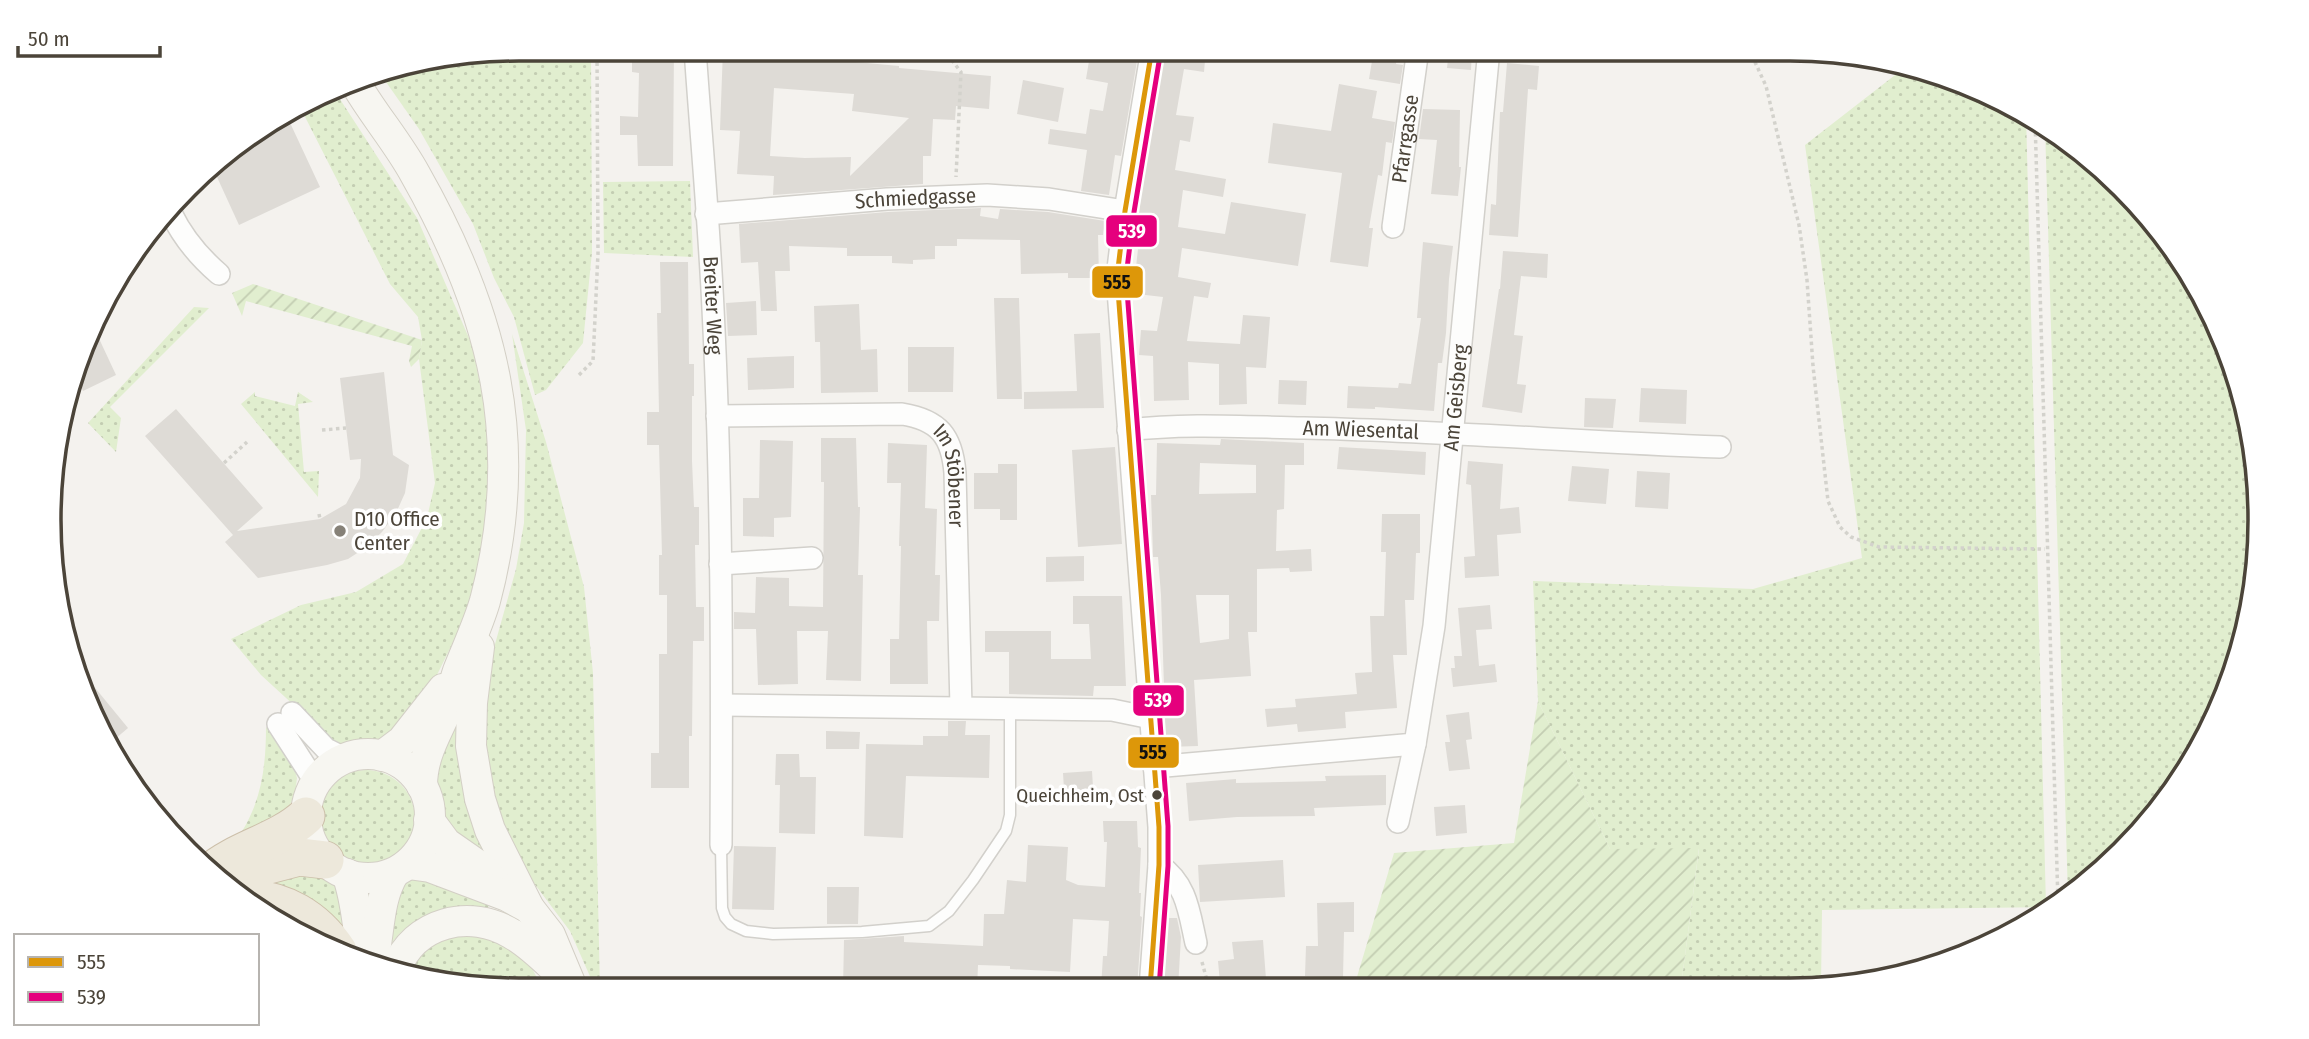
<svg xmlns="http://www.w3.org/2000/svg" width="2309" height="1039" viewBox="0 0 2309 1039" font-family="'Fira Sans Condensed',sans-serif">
<defs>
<pattern id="grass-dots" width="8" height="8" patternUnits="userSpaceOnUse" patternTransform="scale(1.75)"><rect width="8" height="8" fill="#e1eecf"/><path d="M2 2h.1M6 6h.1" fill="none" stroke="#c3cdb2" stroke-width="1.8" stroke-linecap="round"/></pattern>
<pattern id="garden-furrows" width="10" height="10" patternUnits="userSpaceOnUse" patternTransform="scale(1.75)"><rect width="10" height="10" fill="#e1eecf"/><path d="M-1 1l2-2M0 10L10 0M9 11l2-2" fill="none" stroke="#c3cdb2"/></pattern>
</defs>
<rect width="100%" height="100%" fill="#f4f2ee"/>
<g fill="url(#grass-dots)">
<polygon points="520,49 591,49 592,252 583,343 546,390 535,395 514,317 494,278 473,224 419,129 379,72"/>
<polygon points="1895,66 1941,74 2026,113 2046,907 1822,910 1821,986 1681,986 1699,849 1610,849 1538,701 1533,581 1753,589 1862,558 1805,145 1899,72"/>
<polygon points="334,90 417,218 472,345 486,413 489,485 480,570 465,618 435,679 383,743 344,745 334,742 261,675 231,639 301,605 356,592 403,564 427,518 435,483 419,359 422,340 418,317 390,284 299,105"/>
<polygon points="2045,126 2100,166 2163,233 2212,312 2244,398 2259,489 2256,581 2235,671 2180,781 2076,893 2068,897"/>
<polygon points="690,181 693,257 604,253 603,182"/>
<polygon points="194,307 209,308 110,407 121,418 116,452 88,423"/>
<polygon points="512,334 546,442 584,587 593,673 600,990 596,990 570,931 527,874 489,795 482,736 490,662 516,569 524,523 526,430"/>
<polygon points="255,392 255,396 295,406 298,392 313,402 298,404 304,472 319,471 318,497 241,404"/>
<path d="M458,705c0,37 0,73 12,108 6,17 16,34 24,50l-54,-42 -4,-28 -7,-21z"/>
<path d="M266,727l28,40 3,11 -2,16 -7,15 -53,33c26,-36 31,-73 31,-115z"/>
<circle cx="366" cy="819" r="49"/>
<polygon points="317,872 335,885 341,893 350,946 238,881"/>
<path d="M425,877l64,28 -2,5c-35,-7 -75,4 -96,34l-5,-21 15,-40 11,-5z"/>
<polygon points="488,930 530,964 543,990 519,990 403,971 426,940"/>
</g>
<g fill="url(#garden-furrows)">
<polygon points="253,284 422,340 419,359 411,367 409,361 412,346 246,301 242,316 232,293"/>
<polygon points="1538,701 1610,849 1699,848 1681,986 1354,987 1394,853 1514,843"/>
</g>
<g fill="#dedbd6" fill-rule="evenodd">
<polygon points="632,49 674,49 673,166 638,166 637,135 620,135 620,116 638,117 639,73 632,72"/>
<path d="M723,49l67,2v-2l55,1v11l54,5v2l92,8 -2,33 -33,-3 -1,14 -22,-1 -2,37h-8v28l-150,11 1,-19 -37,-2 3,-43 -20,-1zM774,88l80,6 -2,17 57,7 -59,58 1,-19 -46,1 -35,-2z"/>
<polygon points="1091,49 1139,49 1121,156 1115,155 1109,195 1081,191 1087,150 1048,144 1050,129 1086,134 1090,109 1103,111 1108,83 1086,79"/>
<polygon points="1165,49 1206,49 1204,72 1184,69 1176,115 1194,117 1190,142 1180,140 1175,170 1226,179 1223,197 1183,190 1178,227 1225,234 1231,202 1306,214 1298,266 1182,248 1178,277 1211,283 1208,298 1194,296 1187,341 1240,344 1243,315 1270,317 1266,368 1246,367 1247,404 1219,405 1219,364 1188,362 1189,400 1154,401 1153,356 1139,355 1141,330 1157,331 1163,297 1137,294 1140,268 1136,267 1139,240 1136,240 1142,187"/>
<polygon points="1374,49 1398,49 1396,64 1403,65 1400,84 1369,79"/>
<polygon points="1449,49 1472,49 1471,70 1447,68"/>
<polygon points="1507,63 1539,66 1537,90 1528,89 1518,237 1489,235 1491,204 1496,205 1500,112 1503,112"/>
<polygon points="1023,80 1064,88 1058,122 1017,114"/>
<polygon points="1339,84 1377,91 1372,118 1395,122 1392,143 1386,142 1382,176 1378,175 1369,228 1373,228 1368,267 1330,262 1342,173 1268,163 1273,123 1331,131"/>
<polygon points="1423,109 1460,110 1459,167 1461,167 1458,196 1431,194 1437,140 1419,139"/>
<polygon points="285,112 320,187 239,225 211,164"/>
<polygon points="981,208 980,216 998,219 1000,209 1048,212 1105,221 1103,235 1098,235 1099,278 1068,278 1068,273 1021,274 1020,240 957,239 957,246 935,246 935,259 913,260 913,264 892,263 892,256 847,256 847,248 789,246 790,271 775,271 777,311 761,311 758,262 741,263 739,224 888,212"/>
<polygon points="1423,242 1453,246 1449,279 1446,333 1442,363 1438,363 1434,411 1375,407 1375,409 1347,408 1348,386 1398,388 1399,383 1411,384 1421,318 1417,318"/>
<polygon points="1503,251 1548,254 1547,278 1521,276 1514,335 1523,336 1517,384 1526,385 1522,413 1482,407 1499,289 1500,289"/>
<polygon points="660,262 688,262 689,364 694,364 694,396 692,396 692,461 694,507 699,507 699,545 695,545 696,607 704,607 704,641 693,641 692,736 689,736 689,788 651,788 651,753 659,753 659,654 667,654 667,595 659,595 659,555 662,555 659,445 647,445 647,412 659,412 657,313 661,313"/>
<polygon points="994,298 1019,298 1022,399 997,399"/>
<polygon points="756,301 757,335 728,336 726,303"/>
<polygon points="859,304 861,350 877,349 878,392 821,393 820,342 815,342 814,306"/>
<polygon points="95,330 116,375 83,391 77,378"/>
<polygon points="1100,333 1104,408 1024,409 1024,392 1077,391 1074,334"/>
<polygon points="908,347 954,347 953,392 908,392"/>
<polygon points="794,356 794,388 748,390 747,358"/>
<polygon points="384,372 393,455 409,465 405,493 396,513 382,532 365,548 348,559 327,565 258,578 225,542 233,535 145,436 176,409 263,508 237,531 320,519 346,504 360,478 361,459 350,460 340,378"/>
<polygon points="1279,380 1307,381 1306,405 1278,404"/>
<polygon points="1641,388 1687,390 1686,424 1639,422"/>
<polygon points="1585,398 1616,399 1613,428 1584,427"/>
<polygon points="821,438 856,438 858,507 860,507 858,575 863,575 861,681 826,680 828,631 797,631 798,684 758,685 756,629 734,629 734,612 755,613 756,577 789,578 789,606 823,607 824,482 821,482"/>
<path d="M1221,439l83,4v22h-19l-1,44 -7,1 -1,41 35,-2 1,22 -22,1 -1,-4 -32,1v63h-9l3,44 -57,4 4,66 -32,1 -5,-152 -3,-38h-5l-1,-33 -1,-29h5l1,-52 63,2zM1200,463l56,2v28l-57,1zM1196,595h33v44l-29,4z"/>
<polygon points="760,440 793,441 791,517 774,518 774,537 743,536 743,498 759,498"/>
<polygon points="888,443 927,445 925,508 937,509 935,575 940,575 939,621 927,621 928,684 890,684 890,639 899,639 901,546 899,546 901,483 887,483"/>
<polygon points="1115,447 1122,544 1078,547 1072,450"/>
<polygon points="1339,447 1426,452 1425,475 1337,469"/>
<polygon points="1468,461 1503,464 1500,509 1519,507 1521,533 1497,535 1499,576 1465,578 1464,557 1475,556 1471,485 1466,484"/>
<polygon points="998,464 1017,464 1017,520 1000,520 1000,509 974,509 974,473 998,473"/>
<polygon points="1572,466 1609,469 1606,504 1568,501"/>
<polygon points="1637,471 1670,473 1668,509 1635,507"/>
<polygon points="1382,514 1420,514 1420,553 1416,553 1414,600 1405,600 1407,655 1393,655 1397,708 1345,712 1346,728 1298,732 1297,724 1267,727 1265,709 1296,707 1295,699 1357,694 1355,673 1372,672 1370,616 1384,616 1386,552 1381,552"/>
<polygon points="1084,556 1084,581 1046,582 1046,557"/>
<polygon points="1073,596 1122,596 1126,686 1094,686 1093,696 1009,694 1009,652 985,652 985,631 1051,631 1051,659 1091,659 1089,624 1073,624"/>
<polygon points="1490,605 1492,629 1476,630 1479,666 1495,664 1497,682 1453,687 1451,668 1455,668 1454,656 1462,656 1458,608"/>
<polygon points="78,667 128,728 108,745 74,671"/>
<polygon points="1469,712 1472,739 1466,740 1470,769 1449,771 1445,742 1450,742 1446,715"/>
<polygon points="948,721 966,721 965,735 990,735 989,778 906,776 903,838 864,836 866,744 923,745 923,736 948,736"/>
<polygon points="826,731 860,732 859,749 826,749"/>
<polygon points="776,754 799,754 800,777 816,777 815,834 779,833 780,785 775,785"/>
<polygon points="1092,771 1094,803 1065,805 1063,773"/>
<polygon points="1386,775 1386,805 1314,808 1315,816 1237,817 1189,821 1186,783 1236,779 1236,783 1326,781 1325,776"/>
<polygon points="1465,805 1467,833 1436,836 1434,807"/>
<polygon points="1103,821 1137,821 1138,847 1141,848 1139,893 1141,893 1140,916 1142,917 1137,988 1101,988 1103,956 1107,956 1109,921 1073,919 1070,972 1010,969 1010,966 978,965 977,989 843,989 844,940 904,936 904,942 983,946 984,914 1004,914 1007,880 1026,882 1028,845 1068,847 1066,880 1078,885 1105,887 1107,842 1104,842"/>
<polygon points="734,846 776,847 774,910 732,909"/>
<polygon points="1283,860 1285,897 1200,902 1198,865"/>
<polygon points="827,887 859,887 858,924 827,924"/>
<polygon points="1354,902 1354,932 1344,932 1343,978 1305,976 1306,946 1318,946 1317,903"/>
<polygon points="1168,918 1177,918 1181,937 1178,988 1163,988"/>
<polygon points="1263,940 1266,979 1220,983 1218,961 1234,959 1232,942"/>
</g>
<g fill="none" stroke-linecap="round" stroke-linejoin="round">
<g stroke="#d2d0cb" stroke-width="13">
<polyline id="lane" points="721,845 722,908 725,917 731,924 746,931 773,934 862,932 929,926 949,911 973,880 1006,831 1010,815 1010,708"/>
</g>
<g stroke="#d2d0cb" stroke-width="24">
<g id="street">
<path id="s1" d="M695,49c6,87 14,173 18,260 9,178 9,357 8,536"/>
<path d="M171,213c12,25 27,43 48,61"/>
<path id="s2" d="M706,214l181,-15 100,-4 62,4 76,12"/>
<path id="s3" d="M1393,227l25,-178"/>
<path id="s4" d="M717,416l185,-2c37,6 50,22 53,59l6,234"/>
<path id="s5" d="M1128,430c58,-7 118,-3 176,-2 139,3 278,14 416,19"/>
<polyline points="720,564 812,558"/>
<polyline points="722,705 1112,710 1151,718"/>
<polyline points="292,713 326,749 346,759"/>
<polyline points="278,724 316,783"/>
<path id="s6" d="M1154,767l261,-23 19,-118 55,-577"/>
<polyline points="1398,822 1415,744"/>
<path d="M1159,865c28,19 30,47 37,78"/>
<polyline points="1150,988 1159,865 1159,827 1117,277 1125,211 1152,49"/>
</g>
</g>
<g stroke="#d3cfc5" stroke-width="32">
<g id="secondary">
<path d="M354,81c18,32 43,60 61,93 79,139 112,269 70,427 -7,24 -18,47 -27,70 -5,15 -8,31 -14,45 -11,24 -22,43 -22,70"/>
<polyline points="479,647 472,703 471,746 480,799 490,830 529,908 550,935 573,990"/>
<circle cx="368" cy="816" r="62"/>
<polyline points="382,756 402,741 443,689"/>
<polyline points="429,820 446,843 482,868 502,891"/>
<polyline points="408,864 430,867 507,896 529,908"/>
<path d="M347,874c11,29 10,60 18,90"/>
<path d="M372,966c8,-32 5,-65 22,-93"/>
<path d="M396,969c18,-47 74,-61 116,-35 20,11 37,30 54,45"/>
</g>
</g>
<g stroke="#ccbfa9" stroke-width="39">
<g id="highway">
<polyline points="246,871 299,857 325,860"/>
<path d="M209,873c29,-25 69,-31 97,-57"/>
<path d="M243,898c40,0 73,20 95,53"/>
</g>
</g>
<g stroke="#d3d2cc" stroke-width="3.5" stroke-dasharray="3.5 3.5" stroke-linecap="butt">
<polyline points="943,49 961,72 956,177"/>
<polyline points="1749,49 1766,86 1799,225 1807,280 1813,366 1828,501 1840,527 1851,537 1879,547 2045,549"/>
<polyline points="2035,119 2058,903"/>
<polyline points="579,375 593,361 598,253 597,49"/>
<polyline points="322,430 346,428"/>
<polyline points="224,463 247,442"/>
<polyline points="319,514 320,519"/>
<polyline points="1202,962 1209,988"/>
</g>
<use href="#lane" stroke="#fdfdfc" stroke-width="10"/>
<use href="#street" stroke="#fdfdfc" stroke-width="21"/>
<use href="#secondary" stroke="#f7f6f1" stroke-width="30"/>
<use href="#highway" stroke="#ede8db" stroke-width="37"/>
<g stroke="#fff" stroke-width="10">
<polyline id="bus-1" points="1150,988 1159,865 1159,827 1117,277 1125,211 1152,49"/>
</g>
<g stroke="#fff" stroke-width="10">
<polyline id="bus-2" points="1159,988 1168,866 1168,826 1126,277 1134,212 1161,50"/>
</g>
<use href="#bus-1" stroke="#dd9709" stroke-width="5"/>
<use href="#bus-2" stroke="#e5007d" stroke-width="5"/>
</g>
<circle fill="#868178" stroke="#fff" stroke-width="2.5" cx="340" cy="531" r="7"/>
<circle fill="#4b4439" stroke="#fff" stroke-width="2.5" cx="1157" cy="795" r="6"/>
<g text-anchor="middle" stroke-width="7" stroke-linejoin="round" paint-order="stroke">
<g font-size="19" fill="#4b4439" stroke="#fff" text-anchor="end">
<text x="1144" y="802">Queichheim, Ost</text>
</g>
<g font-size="21" fill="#4b4439" stroke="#fff">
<text dy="7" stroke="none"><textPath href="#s3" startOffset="89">Pfarrgasse</textPath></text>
<text dy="7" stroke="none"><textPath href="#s2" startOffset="210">Schmiedgasse</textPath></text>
<text dy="7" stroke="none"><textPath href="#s1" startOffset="257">Breiter Weg</textPath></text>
<text dy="7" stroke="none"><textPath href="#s6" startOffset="611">Am Geisberg</textPath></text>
<text dy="7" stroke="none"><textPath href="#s5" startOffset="233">Am Wiesental</textPath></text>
<text dy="7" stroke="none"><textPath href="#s4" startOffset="275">Im Stöbener</textPath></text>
</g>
<g font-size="21" fill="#4b4439" stroke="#fff" text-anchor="start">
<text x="354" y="526">D10 Office<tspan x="354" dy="24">Center</tspan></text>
</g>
</g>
<path d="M0 0H2309V1039H0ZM519 61H1790A458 458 0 0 1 2248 519V520A458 458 0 0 1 1790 978H519A458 458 0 0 1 61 520V519A458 458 0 0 1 519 61Z" fill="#fff" fill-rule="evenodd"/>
<path fill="none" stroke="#4b4439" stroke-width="3.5" d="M519 61H1790A458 458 0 0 1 2248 519V520A458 458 0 0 1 1790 978H519A458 458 0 0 1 61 520V519A458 458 0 0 1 519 61Z"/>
<g stroke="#fff" stroke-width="2.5">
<rect x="1105" y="214" width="53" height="34" rx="7" fill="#e5007d"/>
<rect x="1091" y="265" width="53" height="34" rx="7" fill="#dd9709"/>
<rect x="1132" y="684" width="53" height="33" rx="7" fill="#e5007d"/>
<rect x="1127" y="736" width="53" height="33" rx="7" fill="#dd9709"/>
</g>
<g font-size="19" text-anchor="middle" font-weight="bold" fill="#fff">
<text x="1132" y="238">539</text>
<text x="1158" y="707">539</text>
</g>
<g font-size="19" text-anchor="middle" font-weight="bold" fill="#111">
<text x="1117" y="289">555</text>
<text x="1153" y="759">555</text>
</g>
<rect x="14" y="934" width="245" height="91" fill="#ffffff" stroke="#b7b4b0" stroke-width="2"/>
<rect x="28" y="957" width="35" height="10" fill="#dd9709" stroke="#b7b4b0" stroke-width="2"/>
<text x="77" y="969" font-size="21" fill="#4b4439">555</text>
<rect x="28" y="992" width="35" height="10" fill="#e5007d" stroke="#b7b4b0" stroke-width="2"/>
<text x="77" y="1004" font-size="21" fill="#4b4439">539</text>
<path d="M18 46v10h142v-10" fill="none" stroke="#4b4439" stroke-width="3.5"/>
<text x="28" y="46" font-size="21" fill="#4b4439" stroke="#ffffff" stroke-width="5" paint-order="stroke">50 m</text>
</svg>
